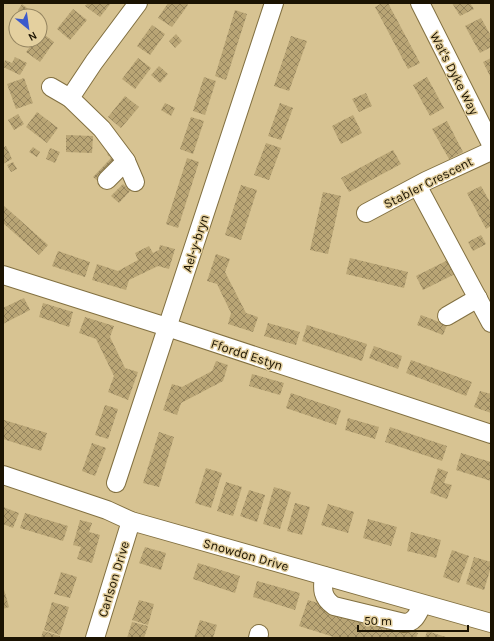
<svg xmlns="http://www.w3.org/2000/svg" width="494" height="641" viewBox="0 0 494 641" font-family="Karla,sans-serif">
<defs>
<pattern id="building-cross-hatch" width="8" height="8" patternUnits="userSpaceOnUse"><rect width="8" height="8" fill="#b9a575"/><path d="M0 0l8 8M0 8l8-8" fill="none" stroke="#96855e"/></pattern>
</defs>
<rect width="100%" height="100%" fill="#d7c392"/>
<g fill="url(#building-cross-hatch)">
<polygon points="88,3 111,3 100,17 85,6"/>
<polygon points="168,3 186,3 188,5 172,27 158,18"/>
<polygon points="382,3 388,3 420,63 408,69 375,7"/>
<polygon points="452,3 470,3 474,9 460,16"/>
<polygon points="22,4 33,13 31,16 26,12 24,15 18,10"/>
<polygon points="73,9 87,20 70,40 57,29"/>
<polygon points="235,10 247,14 226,80 215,76"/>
<polygon points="481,18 491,36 491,47 480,53 465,26"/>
<polygon points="152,25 165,34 150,55 137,46"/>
<polygon points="41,32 54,42 40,62 26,52 35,40 40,40"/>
<polygon points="176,34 182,41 175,48 169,41"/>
<polygon points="291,36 307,41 289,91 274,86"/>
<polygon points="15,57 27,63 20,75 3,67 5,60 12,63"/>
<polygon points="138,58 151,68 135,89 122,79"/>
<polygon points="491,58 491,78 483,62"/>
<polygon points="159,66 168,74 160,83 151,75"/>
<polygon points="204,77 216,81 205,115 193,111"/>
<polygon points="427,77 444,108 430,116 413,85"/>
<polygon points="24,78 33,103 16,109 7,84"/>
<polygon points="366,93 372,106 359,112 352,99"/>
<polygon points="125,96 139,107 121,128 108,117"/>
<polygon points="165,103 175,108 171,116 161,110"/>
<polygon points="280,103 293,108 281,140 268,136"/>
<polygon points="37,112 58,128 47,143 26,127"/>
<polygon points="18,114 24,124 14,130 8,120"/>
<polygon points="353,115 362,133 341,144 332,126"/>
<polygon points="191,117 204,121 193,154 180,149"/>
<polygon points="447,121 463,152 449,159 432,129"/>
<polygon points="66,135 93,136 92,153 66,152"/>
<polygon points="266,143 281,148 269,180 254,175"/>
<polygon points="6,146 12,159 3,164 3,148"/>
<polygon points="33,147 40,152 37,157 29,152"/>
<polygon points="50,148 60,152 55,163 46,159"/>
<polygon points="111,150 122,160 100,183 93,177 111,158 107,154"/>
<polygon points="393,150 401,164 349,192 341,178"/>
<polygon points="187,158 199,162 178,228 166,224"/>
<polygon points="13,162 17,169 11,172 7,165"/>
<polygon points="123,184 130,191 119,203 111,196"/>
<polygon points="241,185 257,190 241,240 225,235"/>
<polygon points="481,186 491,204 491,226 486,229 467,193"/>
<polygon points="323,192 341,196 328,254 310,250"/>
<polygon points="3,205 48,245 39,255 3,223"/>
<polygon points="481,235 486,244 473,251 468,242"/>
<polygon points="160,245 175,249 169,269 158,266 129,280 126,290 92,280 97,264 118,271 138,260 135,253 149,246 153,253 159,250"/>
<polygon points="58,251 90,262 85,277 52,266"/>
<polygon points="216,254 230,259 225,272 246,313 258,317 253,332 228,324 231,313 217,284 207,281"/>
<polygon points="350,258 408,272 404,288 346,274"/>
<polygon points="452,258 459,272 423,290 416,276"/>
<polygon points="24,298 30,310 3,324 3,308"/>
<polygon points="43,303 73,312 69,327 39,317"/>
<polygon points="421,315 447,325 443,335 417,325"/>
<polygon points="85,317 114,326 110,337 125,368 138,372 128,400 108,392 114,376 96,339 79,333"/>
<polygon points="268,323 300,332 296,345 264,336"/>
<polygon points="307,325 367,344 362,361 302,341"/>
<polygon points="374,346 402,356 398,369 369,358"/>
<polygon points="411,360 472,382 466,396 406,373"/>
<polygon points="216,361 228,365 223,381 181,403 177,415 163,410 172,384 182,387 212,371"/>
<polygon points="252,374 284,383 280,395 249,386"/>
<polygon points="480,391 491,394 491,413 474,407"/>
<polygon points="291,393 341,410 336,425 286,408"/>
<polygon points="105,405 118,409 108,439 95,435"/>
<polygon points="348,418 379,427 375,439 345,430"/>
<polygon points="4,420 47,433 41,451 3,439"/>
<polygon points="390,427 447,446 442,461 385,442"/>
<polygon points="159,432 174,437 159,487 143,483"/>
<polygon points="92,443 106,448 95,476 82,471"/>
<polygon points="461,453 491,462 491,481 456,470"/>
<polygon points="206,468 222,473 211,508 195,503"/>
<polygon points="438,468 448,472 444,483 452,485 447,499 430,493"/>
<polygon points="226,482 242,487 233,516 217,511"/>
<polygon points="274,487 291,492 280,529 263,524"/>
<polygon points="249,490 265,495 257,522 240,516"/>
<polygon points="295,503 310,507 302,535 287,531"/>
<polygon points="328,504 354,512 348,533 321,525"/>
<polygon points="3,507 19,513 13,528 3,524"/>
<polygon points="25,513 68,526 63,541 20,528"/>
<polygon points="368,519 397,527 391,546 363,538"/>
<polygon points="80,520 92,523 89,532 100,535 92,563 77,559 81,547 73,545"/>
<polygon points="411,532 441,540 436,558 407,551"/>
<polygon points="145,547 166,553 161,570 139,563"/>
<polygon points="452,550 469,556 459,583 443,577"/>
<polygon points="474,557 491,562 491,567 484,590 466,584"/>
<polygon points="198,563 240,576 235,593 193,579"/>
<polygon points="61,572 77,577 70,598 54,594"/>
<polygon points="257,581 300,593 295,610 253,597"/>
<polygon points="3,586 9,607 3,609"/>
<polygon points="139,600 154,604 148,625 132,620"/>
<polygon points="308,600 418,633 416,638 337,638 299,626"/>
<polygon points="52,602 69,607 60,635 44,630"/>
<polygon points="200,620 217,625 213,638 194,638"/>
<polygon points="132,622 148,626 144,638 127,638"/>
<polygon points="43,631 60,636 59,638 41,638"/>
<polygon points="427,631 449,638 425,638"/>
</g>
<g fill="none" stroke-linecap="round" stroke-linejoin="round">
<g stroke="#827041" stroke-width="20">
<g id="minor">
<polyline points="420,3 491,144"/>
<polyline points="51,87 70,98 94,62 138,3"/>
<polyline points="70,98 102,129 126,161 135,182"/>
<polyline points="107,180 126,161"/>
<polyline points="418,187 491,323"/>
<polyline points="366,213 426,181 491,151"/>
<polyline points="3,275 167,327 491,434"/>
<polyline points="447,316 478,298"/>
<polyline points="3,475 107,510 131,521 491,623"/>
<polyline points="116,483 274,3"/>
<path d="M324,576c-2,13 -2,22 10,30l70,17c11,0 14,-10 18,-18"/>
<polyline points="95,638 131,521"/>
<polyline points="258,638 259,634"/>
</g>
</g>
<use href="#minor" stroke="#fff" stroke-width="18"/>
</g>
<g text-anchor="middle" stroke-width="3" stroke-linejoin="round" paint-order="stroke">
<g font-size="13" fill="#1b1302" stroke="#e4d09f">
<text transform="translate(455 73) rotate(63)" y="5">Wat's Dyke Way</text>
<text transform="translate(428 182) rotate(-27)" y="5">Stabler Crescent</text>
<text transform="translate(195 243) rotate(-72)" y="5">Ael-y-bryn</text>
<text transform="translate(247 354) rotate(18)" y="5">Ffordd Estyn</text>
<text transform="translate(246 554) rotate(16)" y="5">Snowdon Drive</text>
<text transform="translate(113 579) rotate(-73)" y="5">Carlson Drive</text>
</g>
</g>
<rect width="494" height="641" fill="none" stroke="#1b1302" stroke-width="8"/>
<g transform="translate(28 28) rotate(151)"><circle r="19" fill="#e4d09f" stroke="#948460"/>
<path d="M0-3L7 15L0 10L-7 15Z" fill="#3c5acc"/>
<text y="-6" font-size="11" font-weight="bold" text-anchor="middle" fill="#1b1302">N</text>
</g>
<path d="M358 625v6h110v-6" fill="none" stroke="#1b1302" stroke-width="2"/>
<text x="364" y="625" font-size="12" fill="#1b1302" stroke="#e4d09f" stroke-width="3" paint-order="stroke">50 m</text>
</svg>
